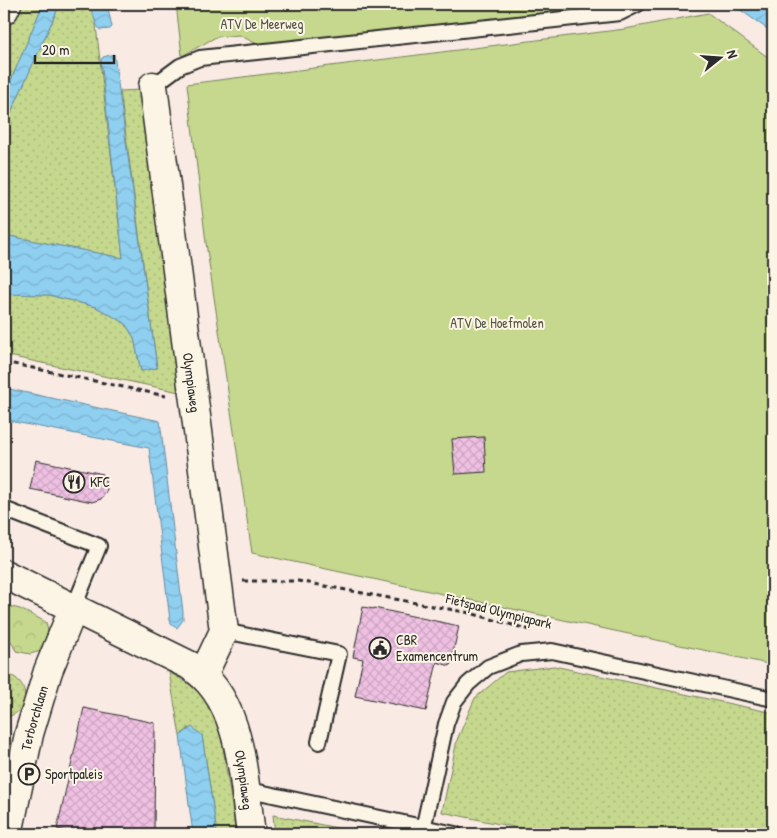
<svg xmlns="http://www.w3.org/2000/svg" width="777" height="838" viewBox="0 0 777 838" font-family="'Patrick Hand',sans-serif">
<defs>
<pattern id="grass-dots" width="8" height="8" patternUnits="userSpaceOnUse" patternTransform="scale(1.25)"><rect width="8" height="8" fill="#c5d88d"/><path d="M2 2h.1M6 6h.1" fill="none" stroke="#a9ba7a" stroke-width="1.8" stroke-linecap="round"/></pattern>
<pattern id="forest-crowns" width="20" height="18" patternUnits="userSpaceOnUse" patternTransform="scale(1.25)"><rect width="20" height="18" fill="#c5d88d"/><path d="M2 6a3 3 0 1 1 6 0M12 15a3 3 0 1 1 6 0" fill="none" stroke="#a9ba7a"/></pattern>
<pattern id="water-waves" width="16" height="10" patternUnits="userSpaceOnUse" patternTransform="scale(1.25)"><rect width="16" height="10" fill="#8fcff0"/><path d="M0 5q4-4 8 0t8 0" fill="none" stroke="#7cb2ce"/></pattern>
<pattern id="building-cross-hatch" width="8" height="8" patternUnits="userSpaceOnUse" patternTransform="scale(1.25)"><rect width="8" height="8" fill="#efc0e2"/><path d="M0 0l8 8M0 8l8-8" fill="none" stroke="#cda5c2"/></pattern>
</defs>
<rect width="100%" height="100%" fill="#f9eae4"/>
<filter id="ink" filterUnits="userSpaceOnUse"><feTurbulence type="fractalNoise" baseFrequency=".02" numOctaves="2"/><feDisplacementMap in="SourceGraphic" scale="10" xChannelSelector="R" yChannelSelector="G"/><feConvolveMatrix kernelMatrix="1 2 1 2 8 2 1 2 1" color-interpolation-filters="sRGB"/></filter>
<g filter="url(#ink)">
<g fill="url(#grass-dots)" stroke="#78825c">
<polygon points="14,4 43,4 4,97 4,28"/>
<polygon points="60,4 86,4 91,8 95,17 123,258 4,235 4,128"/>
<polygon points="142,90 184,393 4,355 4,294 49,295 96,307 125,323 134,338 141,371 157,368 120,91"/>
<polygon points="554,666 773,713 773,834 547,834 442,812 457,740 475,698 506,672"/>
<path d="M169,672c14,8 30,17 39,31 13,20 15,44 18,66 4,22 7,44 10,65h-19l-15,-99 -13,-7 -9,8z"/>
<path d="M10,675c23,9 18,41 -6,42v-20l4,-20z"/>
<path d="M4,744c9,9 8,23 0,32z"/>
<polygon points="273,815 367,834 275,834"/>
</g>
<polygon fill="url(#forest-crowns)" stroke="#78825c" points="4,605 20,609 46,622 50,641 45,650 30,654 16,651 11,641 4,640"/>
<g fill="#c5d88d" stroke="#78825c">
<polygon points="176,4 641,4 620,13 257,44 239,35 216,37 182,56"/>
<polygon points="708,13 773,61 773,665 252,553 206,243 187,84 625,29"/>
</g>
<g fill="url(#water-waves)" stroke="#678da1">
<polygon points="43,4 60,4 4,128 4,97"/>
<path d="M86,4h21l5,23 -2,2 -10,1c-7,-8 -5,-19 -14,-26z"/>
<polygon points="732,4 773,4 773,33"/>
<polygon points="114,54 157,368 141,371 134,338 125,323 96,307 49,295 4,294 4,235 123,258 101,60 103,57"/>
<polygon points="4,388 160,421 183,612 183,620 177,628 172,625 170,620 149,448 4,420"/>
<polygon points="192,727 202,735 217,834 193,834 180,736"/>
</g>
<g fill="url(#building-cross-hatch)" stroke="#2b2b2b">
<polygon points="484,437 486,472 455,474 452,439"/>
<polygon points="36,460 103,474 107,489 106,492 101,499 92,502 30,489"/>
<polygon points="363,607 374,609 374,608 459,626 450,666 437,662 426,711 355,696 363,659 353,657"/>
<polygon points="84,708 155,723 154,834 83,834 57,829"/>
</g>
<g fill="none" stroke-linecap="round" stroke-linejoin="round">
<g stroke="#2b2b2b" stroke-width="18">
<g id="lane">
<polyline points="153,86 180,66 200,58 620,13 638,4"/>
<polyline points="4,509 99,546 74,607"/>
<polyline points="224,631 339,654 319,742"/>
<polyline points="245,789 455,834"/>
<polyline points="422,834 446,724 454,702 468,684 488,667 521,654 552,651 773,699"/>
</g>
</g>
<g stroke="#2b2b2b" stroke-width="31">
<g id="street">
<path id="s1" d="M153,86l71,545 -21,44"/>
<path id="s2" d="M4,574l185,91c54,33 54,114 62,169"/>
<path id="s3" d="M8,834l21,-100 19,-63 26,-64"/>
</g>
</g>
<g stroke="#2b2b2b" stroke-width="31">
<polyline id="secondary" points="4,10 7,4"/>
</g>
<g stroke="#2b2b2b" stroke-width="3" stroke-dasharray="5 4" stroke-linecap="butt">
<polyline points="4,362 166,396"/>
<polyline points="243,581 298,581 470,613 534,631"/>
</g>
<use href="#lane" stroke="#fcf5e5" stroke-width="14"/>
<use href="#street" stroke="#fcf5e5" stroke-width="28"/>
<use href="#secondary" stroke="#fcf5e5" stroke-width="28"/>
</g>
</g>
<defs>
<g id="restaurant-ring" transform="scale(1.125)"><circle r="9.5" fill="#fcf5e5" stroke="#2b2b2b" stroke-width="1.5"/><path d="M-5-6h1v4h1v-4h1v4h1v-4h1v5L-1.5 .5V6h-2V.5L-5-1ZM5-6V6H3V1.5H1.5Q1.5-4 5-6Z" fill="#2b2b2b"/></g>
<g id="civic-ring" transform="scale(1.125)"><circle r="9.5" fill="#fcf5e5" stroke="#2b2b2b" stroke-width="1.5"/><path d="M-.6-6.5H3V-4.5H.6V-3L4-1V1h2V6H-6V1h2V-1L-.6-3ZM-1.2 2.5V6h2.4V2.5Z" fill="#2b2b2b"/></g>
<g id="parking-ring" transform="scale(1.125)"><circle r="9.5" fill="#fcf5e5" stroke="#2b2b2b" stroke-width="1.5"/><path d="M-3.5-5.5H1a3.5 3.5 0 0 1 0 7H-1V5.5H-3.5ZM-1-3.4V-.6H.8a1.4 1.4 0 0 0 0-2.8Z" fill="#2b2b2b"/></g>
</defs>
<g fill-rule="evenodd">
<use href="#restaurant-ring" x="74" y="482"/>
<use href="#civic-ring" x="380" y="648"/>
<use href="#parking-ring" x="29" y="774"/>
</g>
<g text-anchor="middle" stroke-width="4" stroke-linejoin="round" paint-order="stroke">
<g font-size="14" fill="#525644" stroke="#fcf5e5">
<text x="262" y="29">ATV De Meerweg</text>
<text x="497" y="328">ATV De Hoefmolen</text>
</g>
<g font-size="14" fill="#2b2b2b" stroke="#fcf5e5">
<text dy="5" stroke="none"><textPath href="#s1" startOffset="299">Olympiaweg</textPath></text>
<text transform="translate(499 611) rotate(14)" y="5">Fietspad Olympiapark</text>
<text dy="5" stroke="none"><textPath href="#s3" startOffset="119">Terborchlaan</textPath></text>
<text dy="5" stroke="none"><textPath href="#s2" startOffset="338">Olympiaweg</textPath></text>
</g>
<g font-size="14" fill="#2b2b2b" stroke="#fcf5e5" text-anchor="start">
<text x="90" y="487">KFC</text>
<text x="396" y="645">CBR<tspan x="396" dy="16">Examencentrum</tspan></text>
<text x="45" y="779">Sportpaleis</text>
</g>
</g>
<rect width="777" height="838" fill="none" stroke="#fcf5e5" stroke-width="20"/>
<rect x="10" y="10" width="757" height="818" fill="none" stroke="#2b2b2b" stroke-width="2" filter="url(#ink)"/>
<g transform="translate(720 58) rotate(73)" stroke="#fcf5e5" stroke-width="4" paint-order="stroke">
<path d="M0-4L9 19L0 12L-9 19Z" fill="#2b2b2b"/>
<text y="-8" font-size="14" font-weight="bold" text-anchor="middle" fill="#2b2b2b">N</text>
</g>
<path d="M35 55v8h79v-8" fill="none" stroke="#2b2b2b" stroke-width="2.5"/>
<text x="42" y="55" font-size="15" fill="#2b2b2b" stroke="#fcf5e5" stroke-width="4" paint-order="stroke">20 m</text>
</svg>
